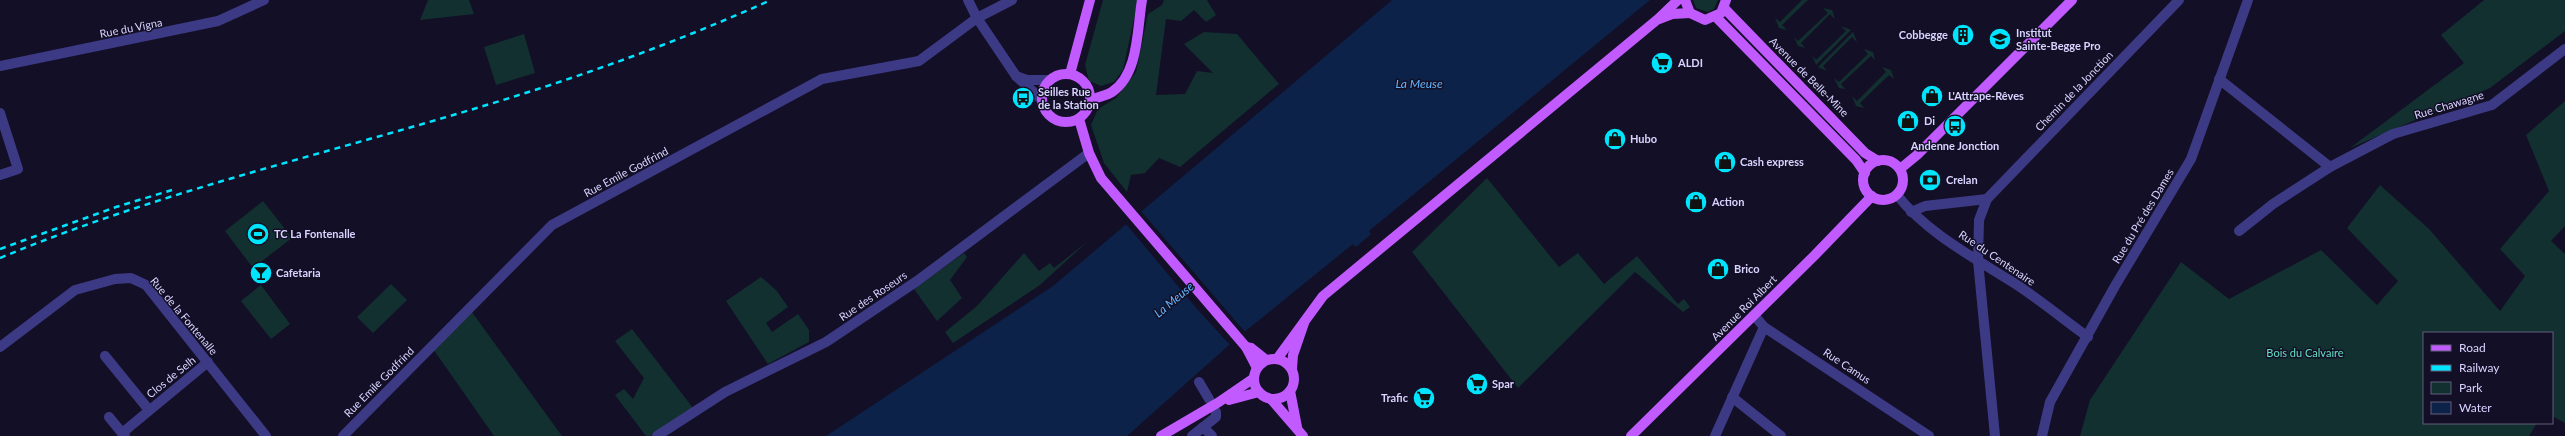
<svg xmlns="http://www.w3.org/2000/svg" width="2565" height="436" viewBox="0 0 2565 436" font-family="Lato,sans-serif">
<rect width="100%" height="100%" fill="#130f26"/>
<g fill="#12302f">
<polygon points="428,0 469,0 474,14 420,20"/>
<polygon points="1103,0 1138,0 1123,70 1114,82 1101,86 1089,81 1085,65"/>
<polygon points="1164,0 1207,0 1216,15 1206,22 1194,10 1181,21 1166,19 1156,95 1185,94 1197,71 1213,73 1184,44 1204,32 1237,34 1279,84 1180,167 1159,158 1145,173 1131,175 1127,192 1104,163 1091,125 1098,109 1116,98 1136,72 1148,14 1162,5"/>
<polygon points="1693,0 1718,0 1714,9 1708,12 1696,8"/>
<polygon points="1802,0 1808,0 1782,25 1787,30 1779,28 1775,18 1780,22"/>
<polygon points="2484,0 2565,0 2565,31 2490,88 2350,148 2464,63 2441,35"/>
<polygon points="1823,8 1832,10 1835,19 1830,14 1801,43 1805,48 1798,46 1794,37 1798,41 1828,13"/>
<polygon points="1841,26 1851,30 1816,65 1812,55 1816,60 1846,31"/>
<polygon points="1853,32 1857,42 1852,37 1823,66 1827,71 1818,67"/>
<polygon points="524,34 535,73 496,85 484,47"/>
<polygon points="1864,49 1873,52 1875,60 1871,56 1841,84 1845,89 1839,88 1834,78 1839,82 1868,54"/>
<polygon points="1882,67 1891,70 1894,79 1889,75 1860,103 1864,108 1856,106 1852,96 1857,101 1886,72"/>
<polygon points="2565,101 2565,226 2551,241 2565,254 2565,423 2552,416 2552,333 2424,333 2424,423 2537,423 2529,436 2080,436 2090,400 2181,262 2229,299 2321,250 2377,305 2398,281 2347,228 2380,185 2429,229 2500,311 2525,276 2500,249 2549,191 2526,135"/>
<polygon points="1487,178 1559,267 1578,253 1604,284 1637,256 1678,304 1684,299 1690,307 1683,312 1635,272 1518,388 1412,252"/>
<polygon points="263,201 292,238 253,268 225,231"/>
<polygon points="1088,241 1040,285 953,343 945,332 977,306 1024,253 1039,271 1050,263 1054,268"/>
<polygon points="964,253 967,257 950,280 962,298 937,321 914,289"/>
<polygon points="761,277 776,290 788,307 766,323 772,332 798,314 809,330 809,342 768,364 726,301"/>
<polygon points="391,284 407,300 373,333 357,317"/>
<polygon points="261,285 290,324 271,339 241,301"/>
<polygon points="469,308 562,436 494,436 431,346"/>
<polygon points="632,329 693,408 650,436 646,436 615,395 624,389 633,399 644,378 615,341"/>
</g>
<polygon fill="#0c2248" points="1392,0 1650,0 1369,231 1371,234 1356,247 1353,244 1237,338 1127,436 826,436 1053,286"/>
<polygon fill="#130f26" points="1141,211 1246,333 1231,346 1198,310 1126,224"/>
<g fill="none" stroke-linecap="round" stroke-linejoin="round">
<g stroke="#3d3a85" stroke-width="10">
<polyline points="968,0 977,18 1016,76 1041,99"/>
<polyline points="0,66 218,21 264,0"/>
<polyline points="1016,76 1027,80 1049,80"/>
<polyline points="2219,79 2330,167 2393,134 2492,105 2565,49"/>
<polyline points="0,113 18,169 0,175"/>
<path d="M1897,195c30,38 76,62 117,88 25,16 49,36 74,54"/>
<polyline points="1911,212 1925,206 1987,199"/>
<polyline points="2239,231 2273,204 2330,167"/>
<polyline points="1754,315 1764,327 1929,436"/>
<polyline points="0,347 75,290 115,279 131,278 146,285 266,436"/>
<polyline points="105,356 149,410"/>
<polyline points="1199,382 1209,399"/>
<polyline points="1732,397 1781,436"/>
<polyline points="109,417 122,433"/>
<polyline points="1203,427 1212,436"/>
<polyline points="125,436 122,433 208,362"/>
<polyline points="343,436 552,225 822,79 919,61 977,18 1012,0"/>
<polyline points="657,436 725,392 826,342 917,281 1089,153"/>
<polyline points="1192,436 1216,417 1216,412"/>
<polyline points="1715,436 1764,327"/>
<polyline points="1995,436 1978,261 1979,220 1987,199 2179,0"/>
<polyline points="2042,436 2050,402 2115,286 2191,159 2248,0"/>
</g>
<g stroke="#c25bff" stroke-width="10">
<polyline points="1685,0 1690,13 1705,20 1721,13 1726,0"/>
<polyline points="1724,8 1865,153 1878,161"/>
<polyline points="1716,17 1856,160 1865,173"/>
<polyline points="1659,19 1672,14 1690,13"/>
<circle cx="1066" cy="98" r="24"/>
<polyline points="1070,74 1090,0"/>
<path d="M1091,100c6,-3 15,-4 21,-8 27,-18 25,-63 30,-92"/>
<polyline points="1079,119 1089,153 1101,178 1246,347 1257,368"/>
<circle cx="1883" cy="180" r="20"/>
<polyline points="1900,169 1917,155 2072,0"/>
<polyline points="1246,347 1251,348 1266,360"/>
<circle cx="1274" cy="379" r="20"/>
<polyline points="1277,359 1323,296 1658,19 1678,0"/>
<polyline points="1292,369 1293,355 1304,323"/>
<polyline points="1290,391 1297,427"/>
<polyline points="1271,399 1303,436"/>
<polyline points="1229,400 1259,392"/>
<polyline points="1161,436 1219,402 1254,378"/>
<polyline points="1631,436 1814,256 1872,196"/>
</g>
<g stroke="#00e5ff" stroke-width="2.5" stroke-dasharray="6 5" stroke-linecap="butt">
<polyline points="0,249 116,207 172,190"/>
<path d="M0,258c163,-68 335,-106 503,-158 91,-28 181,-61 268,-100"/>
</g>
</g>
<defs>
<g id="building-disc" transform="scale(1.15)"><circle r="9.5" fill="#00e5ff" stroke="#130f26"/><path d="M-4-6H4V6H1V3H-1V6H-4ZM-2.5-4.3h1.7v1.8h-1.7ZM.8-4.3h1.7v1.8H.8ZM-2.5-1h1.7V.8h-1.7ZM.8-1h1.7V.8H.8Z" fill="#111"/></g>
<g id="university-disc" transform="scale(1.15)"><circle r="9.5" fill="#00e5ff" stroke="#130f26"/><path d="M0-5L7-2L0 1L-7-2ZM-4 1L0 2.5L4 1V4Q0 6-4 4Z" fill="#111"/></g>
<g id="supermarket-disc" transform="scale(1.15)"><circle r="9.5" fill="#00e5ff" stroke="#130f26"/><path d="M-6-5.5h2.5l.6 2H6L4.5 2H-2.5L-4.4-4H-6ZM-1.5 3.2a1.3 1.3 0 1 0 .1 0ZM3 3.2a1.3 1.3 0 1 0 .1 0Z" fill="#111"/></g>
<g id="shop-disc" transform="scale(1.15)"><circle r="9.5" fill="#00e5ff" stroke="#130f26"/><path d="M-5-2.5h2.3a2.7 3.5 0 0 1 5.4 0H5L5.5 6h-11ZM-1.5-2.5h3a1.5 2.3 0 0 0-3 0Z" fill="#111"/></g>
<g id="bus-disc" transform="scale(1.15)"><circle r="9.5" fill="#00e5ff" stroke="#130f26"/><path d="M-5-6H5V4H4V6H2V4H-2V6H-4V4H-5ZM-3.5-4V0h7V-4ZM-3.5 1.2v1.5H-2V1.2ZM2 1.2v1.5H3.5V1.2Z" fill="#111"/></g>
<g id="bank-disc" transform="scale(1.15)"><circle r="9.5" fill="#00e5ff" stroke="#130f26"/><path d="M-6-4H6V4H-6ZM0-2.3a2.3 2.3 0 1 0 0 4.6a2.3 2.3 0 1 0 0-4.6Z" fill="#111"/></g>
<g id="stadium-disc" transform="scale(1.15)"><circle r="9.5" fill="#00e5ff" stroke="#130f26"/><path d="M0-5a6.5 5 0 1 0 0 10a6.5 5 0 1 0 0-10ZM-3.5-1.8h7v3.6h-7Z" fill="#111"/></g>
<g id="bar-disc" transform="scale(1.15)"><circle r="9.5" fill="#00e5ff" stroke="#130f26"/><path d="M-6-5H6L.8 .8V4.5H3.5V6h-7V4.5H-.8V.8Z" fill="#111"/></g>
</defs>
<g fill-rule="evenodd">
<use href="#building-disc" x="1963" y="35"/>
<use href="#university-disc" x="2000" y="39"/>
<use href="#supermarket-disc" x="1662" y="63"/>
<use href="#shop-disc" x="1932" y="96"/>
<use href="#bus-disc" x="1023" y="98"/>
<use href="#shop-disc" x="1908" y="121"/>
<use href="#bus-disc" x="1955" y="126"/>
<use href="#shop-disc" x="1615" y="139"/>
<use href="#shop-disc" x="1725" y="162"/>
<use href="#bank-disc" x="1930" y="180"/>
<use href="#shop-disc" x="1696" y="202"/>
<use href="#stadium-disc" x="258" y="234"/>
<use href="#shop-disc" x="1718" y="269"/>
<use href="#bar-disc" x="261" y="273"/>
<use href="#supermarket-disc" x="1477" y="384"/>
<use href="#supermarket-disc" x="1424" y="398"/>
</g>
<g text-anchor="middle" stroke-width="3" stroke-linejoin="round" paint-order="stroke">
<g font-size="11" fill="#d9d4ff" stroke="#130f26">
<text transform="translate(131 28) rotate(-11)" y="4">Rue du Vigna</text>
<text transform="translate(1809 77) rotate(45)" y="4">Avenue de Belle-Mine</text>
<text transform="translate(2074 91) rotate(-46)" y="4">Chemin de la Jonction</text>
<text transform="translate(2449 105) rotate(-17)" y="4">Rue Chawagne</text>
<text transform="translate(626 172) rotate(-28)" y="4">Rue Emile Godfrind</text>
<text transform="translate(2143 216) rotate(-59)" y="4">Rue du Pré des Dames</text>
<text transform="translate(1997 258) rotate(34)" y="4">Rue du Centenaire</text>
<text transform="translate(873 296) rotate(-34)" y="4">Rue des Roseurs</text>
<text transform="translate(1744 308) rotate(-45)" y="4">Avenue Roi Albert</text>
<text transform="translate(184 316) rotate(50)" y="4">Rue de la Fontenalle</text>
<text transform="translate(1847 366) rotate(34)" y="4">Rue Camus</text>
<text transform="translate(171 377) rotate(-39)" y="4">Clos de Selh</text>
<text transform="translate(379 382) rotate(-45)" y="4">Rue Emile Godfrind</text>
</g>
<g font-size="11" font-weight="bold" fill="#d9d4ff" stroke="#130f26" text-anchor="start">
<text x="2016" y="37">Institut<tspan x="2016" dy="13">Sainte-Begge Pro</tspan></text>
<text x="1948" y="39" text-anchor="end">Cobbegge</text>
<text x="1678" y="67">ALDI</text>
<text x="1038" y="96">Seilles Rue<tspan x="1038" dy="13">de la Station</tspan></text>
<text x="1948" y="100">L'Attrape-Rêves</text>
<text x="1924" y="125">Di</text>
<text x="1630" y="143">Hubo</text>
<text x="1955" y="150" text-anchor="middle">Andenne Jonction</text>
<text x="1740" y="166">Cash express</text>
<text x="1946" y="184">Crelan</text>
<text x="1712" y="206">Action</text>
<text x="274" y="238">TC La Fontenalle</text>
<text x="1734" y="273">Brico</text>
<text x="276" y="277">Cafetaria</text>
<text x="1492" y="388">Spar</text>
<text x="1408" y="402" text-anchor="end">Trafic</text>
</g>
<g font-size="11" fill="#5fe0c0" stroke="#130f26">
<text x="2305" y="357">Bois du Calvaire</text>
</g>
<g font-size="12" font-style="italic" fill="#62b6ff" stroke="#130f26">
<text x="1419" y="88">La Meuse</text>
<text transform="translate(1174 300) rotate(-40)" y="4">La Meuse</text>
</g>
</g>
<rect x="2423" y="332" width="130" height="92" fill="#130f26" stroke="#625e7d"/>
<rect x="2431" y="345" width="20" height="6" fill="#c25bff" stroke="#625e7d"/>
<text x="2459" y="352" font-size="12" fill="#d9d4ff">Road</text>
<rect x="2431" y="365" width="20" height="6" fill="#00e5ff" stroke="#625e7d"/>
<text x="2459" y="372" font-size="12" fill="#d9d4ff">Railway</text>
<rect x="2431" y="382" width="20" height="12" fill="#12302f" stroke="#625e7d"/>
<text x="2459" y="392" font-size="12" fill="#d9d4ff">Park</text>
<rect x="2431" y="402" width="20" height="12" fill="#0c2248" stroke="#625e7d"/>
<text x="2459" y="412" font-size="12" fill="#d9d4ff">Water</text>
</svg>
